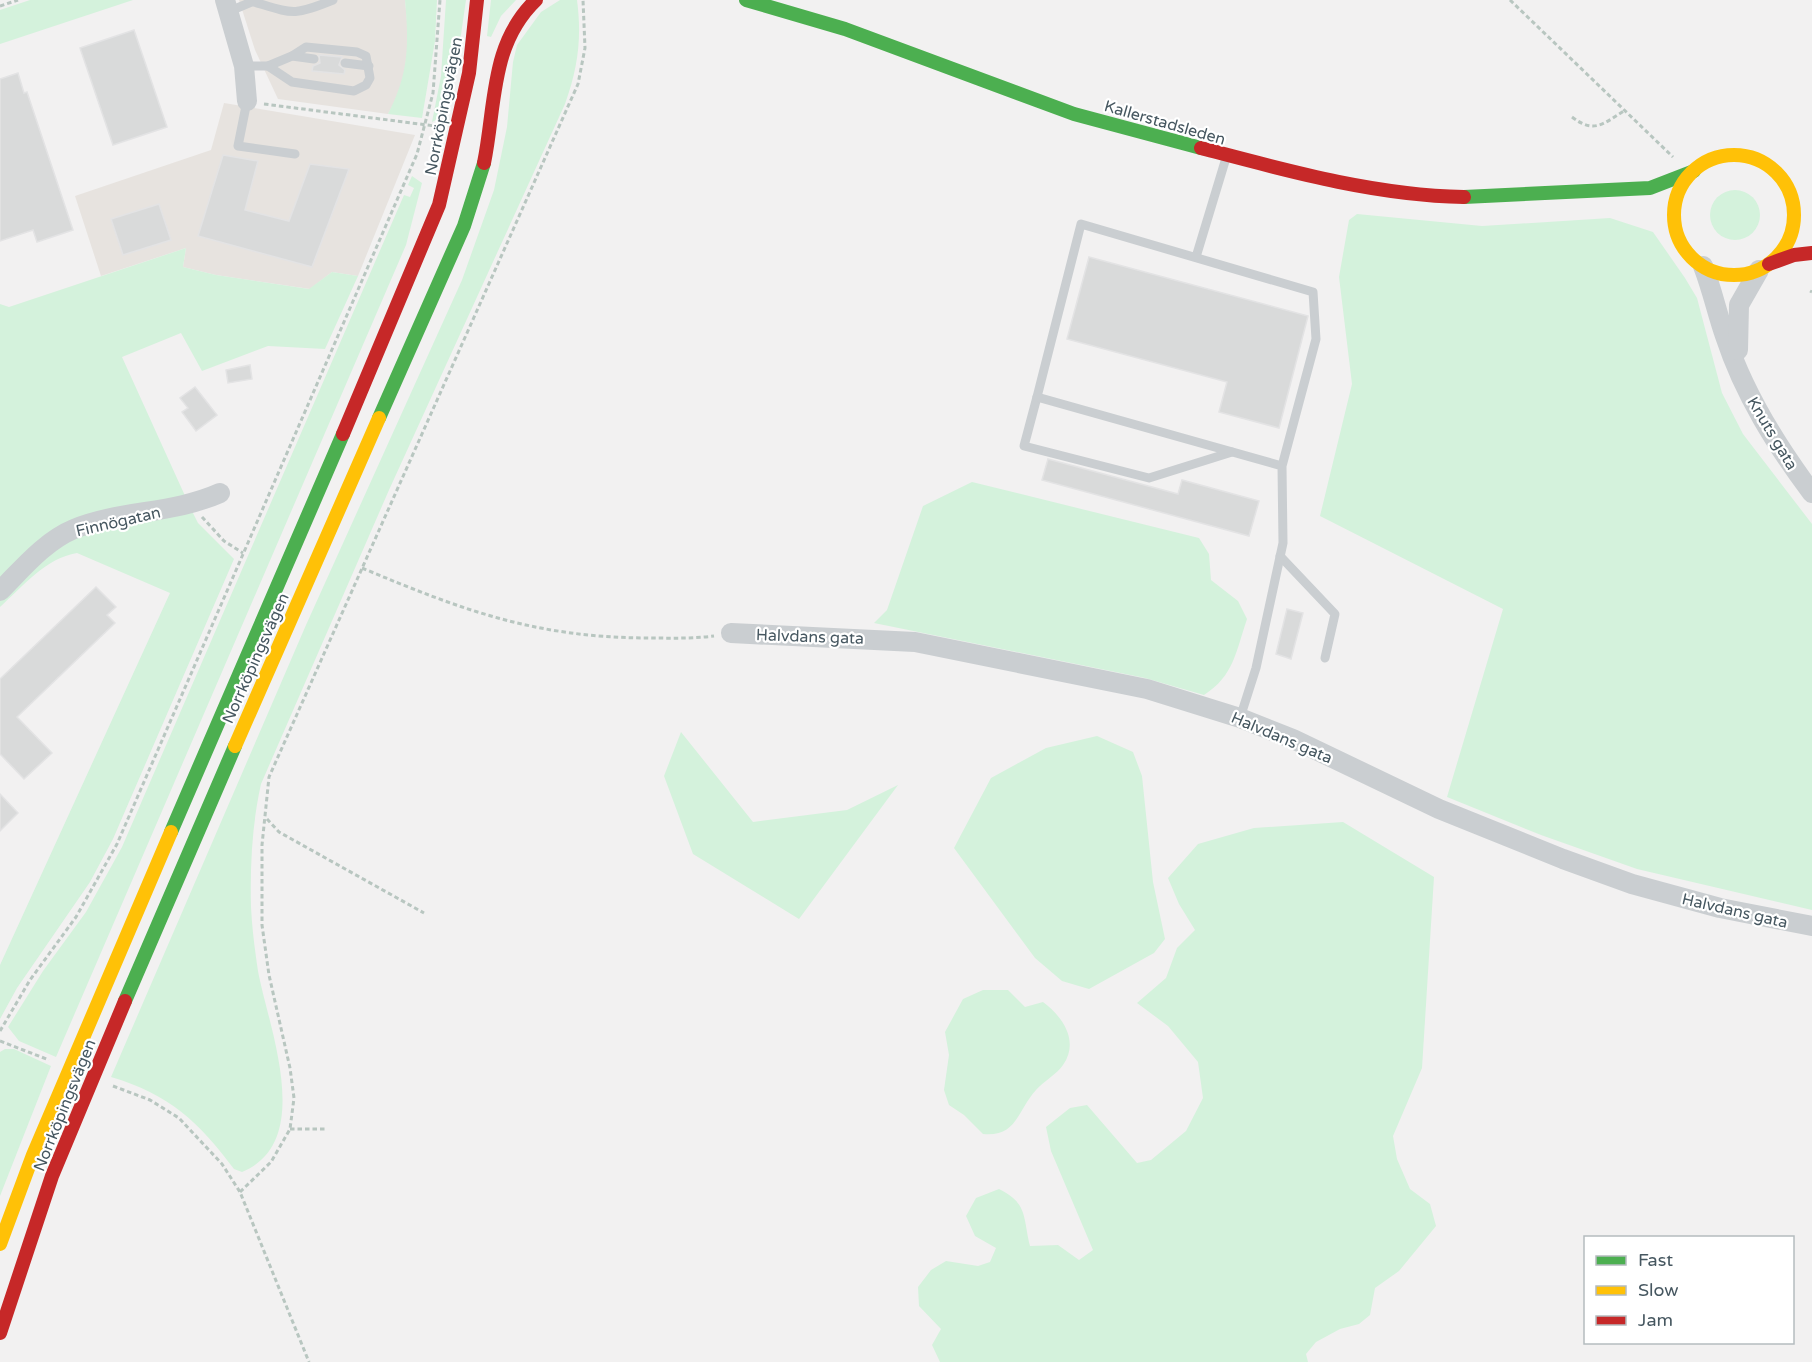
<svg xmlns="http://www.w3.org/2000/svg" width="1812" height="1362" viewBox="0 0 1812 1362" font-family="'Varela Round',sans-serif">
<rect width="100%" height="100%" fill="#f2f1f1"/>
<g fill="#e7e3df">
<polygon points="239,0 405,0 409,40 402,88 388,114 278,99 255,50"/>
<polygon points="224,103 415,135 358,276 332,272 310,289 216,275 183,267 186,248 101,276 75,196 211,150"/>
</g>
<g fill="#d4f2dc">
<polygon points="30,0 133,0 0,44 0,10"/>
<path d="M405,0h32l-2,41 -13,77 -34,-4c21,-41 21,-69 17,-114z"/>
<polygon points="446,0 466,0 452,97 442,117 432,122 441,76"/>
<polygon points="491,0 516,0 501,16 491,37 487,36"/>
<path d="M560,0h17c5,38 1,68 -12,104l-176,386 -128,294c-9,40 -11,82 -10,123 1,21 4,44 7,64 10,55 58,171 -16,201l-8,-3c-35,-47 -65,-75 -123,-92l195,-452 156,-345 32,-90 13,-63 6,-65 4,-17 24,-33z"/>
<polygon points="412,176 422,183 406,245 56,1057 19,1041 8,1027 43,971 86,912 122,847 404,195 410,197 414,188 408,185"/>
<circle cx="1735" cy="215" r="25"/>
<polygon points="1357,214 1482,226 1610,218 1653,232 1685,278 1697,298 1722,393 1743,434 1812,524 1812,910 1637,869 1541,835 1447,797 1503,609 1320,516 1352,384 1339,277 1349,220"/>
<polygon points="186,248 183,267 216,275 309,289 332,272 358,276 325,349 268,346 202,371 181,333 122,357 186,498 110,512 0,581 0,304 9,307"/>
<path d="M972,482l227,56 10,16 2,26 27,21 9,18c-11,32 -13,57 -43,76l-59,-17 -271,-55 13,-13 36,-104z"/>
<path d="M192,511l6,12 36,36 -121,280 -23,43 -73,106 -17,31v-54l170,-372 -93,-40c-31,5 -54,33 -77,54v-12l71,-59z"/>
<polygon points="681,732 753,822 847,810 898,785 799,919 693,854 664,776"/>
<polygon points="1097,736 1133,752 1142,776 1153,882 1165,939 1154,953 1089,989 1062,981 1035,958 954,848 991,778 1046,748"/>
<path d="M1343,822l91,55 -12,191 -29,68 4,23 13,30 20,15 6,22 -37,45 -24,17 -5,27 -11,9 -19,5 -24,13 -10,12 2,8h-368l-8,-17 9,-16 -22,-23 -1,-19 13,-17 15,-9 32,5 12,-4 6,-14 -21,-12 -9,-20 10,-18 23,-9c29,14 24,29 31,57l28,-1 21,15 14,-10 -42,-99 -5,-24 24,-19 17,-3 50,58 14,-3 35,-29 17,-33 -5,-36 -30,-36 -31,-23 29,-25 11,-30 18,-18 -16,-26 -11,-26 30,-34 56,-16z"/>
<path d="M983,990h25l17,17 18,-5c19,14 37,39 20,63 -5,8 -20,17 -27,25 -19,21 -19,47 -53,44l-19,-19 -15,-10 -5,-15 5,-35 -4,-23 18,-33z"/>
<polygon points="5,1049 14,1049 51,1066 0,1196 0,1052"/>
</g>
<g fill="#d9dada" stroke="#e3e3e4" stroke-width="1.5">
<polygon points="134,30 167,127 113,145 80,48"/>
<polygon points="319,55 342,57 339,65 345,70 344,74 312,71 313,66 320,63"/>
<polygon points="18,73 24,93 27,92 73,230 37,242 33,230 0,241 0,79"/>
<polygon points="223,155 258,161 245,210 289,221 310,164 349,169 312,267 198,236"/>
<polygon points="159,204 171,240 123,255 111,219"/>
<polygon points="1089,257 1308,316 1279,428 1219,412 1227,382 1067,339"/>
<polygon points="250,365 252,379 228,383 226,370"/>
<polygon points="195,387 217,415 196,431 182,412 188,408 180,398"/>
<polygon points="1048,459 1178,494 1182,480 1259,501 1249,536 1042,480"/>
<polygon points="96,587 116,607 107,615 115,623 17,717 52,753 24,779 0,754 0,679"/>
<polygon points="1287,609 1303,613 1291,659 1276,654"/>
<polygon points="0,794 18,813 0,831"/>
</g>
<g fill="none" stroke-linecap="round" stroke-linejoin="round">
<g stroke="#b8c6c0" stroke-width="3" stroke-dasharray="4.5 3" stroke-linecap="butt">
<polyline points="1510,0 1673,157"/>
<polyline points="0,6 18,0"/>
<polyline points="264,104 435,126"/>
<path d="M1572,117c22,17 31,7 52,-6"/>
<polyline points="1810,291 1812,292"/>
<polyline points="202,517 224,541 243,553"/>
<path d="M362,568c100,42 172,69 283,70 23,0 46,1 69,-2"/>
<polyline points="267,819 279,832 424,913"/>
<polyline points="0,1031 30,980 76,917 117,844 417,154 433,93 440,0"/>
<polyline points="0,1041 49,1060"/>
<polyline points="113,1086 150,1100 179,1118 222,1164 240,1192 309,1362"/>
<polyline points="290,1129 327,1129"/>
<polyline points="240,1192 271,1162 290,1129 294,1098 290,1068 269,975 262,925 262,845 269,777 578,84 585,48 583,0"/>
</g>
<g stroke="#caced1" stroke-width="9">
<path d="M254,2c40,12 39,14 79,-2"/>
<polyline points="230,11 256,0"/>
<polyline points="345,63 369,66"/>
<polyline points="244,66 268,66 292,56 314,59"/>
<polyline points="268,66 292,82 354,91 366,85 370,78 366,56 357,52 306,47 292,56"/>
<polyline points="247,101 238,146 295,154"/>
<polyline points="1196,257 1226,158"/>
<polyline points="1037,397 1024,446 1149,478 1232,452"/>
<polyline points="1280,556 1335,614 1325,658"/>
<polyline points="1240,718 1256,668 1283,543 1282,466 1316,339 1313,292 1081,224 1037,397 1282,466"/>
</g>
<g stroke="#caced1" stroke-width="20">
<polyline points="225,0 244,66 247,101"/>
<path d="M1703,266c9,23 14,47 22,70 19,58 51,109 87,157"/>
<polyline points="1738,350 1739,305 1759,270"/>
<path d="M0,591c22,-22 45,-50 74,-62 47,-19 99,-15 146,-36"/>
<polyline points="731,633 915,642 1147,689 1240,718 1293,739 1439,809 1563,859 1632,884 1720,908 1812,926"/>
</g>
<g stroke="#4caf50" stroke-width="14">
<polyline points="746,0 845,29 1074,114 1201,148"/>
<polyline points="1464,197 1650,188 1694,171"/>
<polyline points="379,418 464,226 484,163"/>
<polyline points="171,832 343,434"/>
<polyline points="125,1001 235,746"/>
</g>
<g stroke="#ffc107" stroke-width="14">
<circle cx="1734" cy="215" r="60"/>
<polyline points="235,746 379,418"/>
<polyline points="0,1244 33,1155 171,832"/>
</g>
<g stroke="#c62828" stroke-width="14">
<path d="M1201,148c87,23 173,47 263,49"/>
<path d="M484,163c12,-59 6,-119 52,-163"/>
<polyline points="1769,264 1794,255 1812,253"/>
<polyline points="343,434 439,205 469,73 477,0"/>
<polyline points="0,1333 52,1176 125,1001"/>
</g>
</g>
<g text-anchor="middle" stroke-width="4.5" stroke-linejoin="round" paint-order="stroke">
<g font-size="16" fill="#465760" stroke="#fff">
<text transform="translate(443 106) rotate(-79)" y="6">Norrköpingsvägen</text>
<text transform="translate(1165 122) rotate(16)" y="6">Kallerstadsleden</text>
<text transform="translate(1773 433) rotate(59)" y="6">Knuts gata</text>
<text transform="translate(118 521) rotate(-13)" y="6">Finnögatan</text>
<text transform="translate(810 636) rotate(2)" y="6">Halvdans gata</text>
<text transform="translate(255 658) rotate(-66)" y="6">Norrköpingsvägen</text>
<text transform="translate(1282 737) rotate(23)" y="6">Halvdans gata</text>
<text transform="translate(1735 910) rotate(13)" y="6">Halvdans gata</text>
<text transform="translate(64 1105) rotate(-68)" y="6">Norrköpingsvägen</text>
</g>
</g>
<rect x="1584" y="1236" width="210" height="108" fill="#ffffff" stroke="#b5bcbf" stroke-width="1.5"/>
<rect x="1596" y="1256" width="30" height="9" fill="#4caf50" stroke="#b5bcbf" stroke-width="1.5"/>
<text x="1638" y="1266" font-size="18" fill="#465760">Fast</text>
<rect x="1596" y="1286" width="30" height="9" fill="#ffc107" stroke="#b5bcbf" stroke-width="1.5"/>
<text x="1638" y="1296" font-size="18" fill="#465760">Slow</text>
<rect x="1596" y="1316" width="30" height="9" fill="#c62828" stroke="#b5bcbf" stroke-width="1.5"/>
<text x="1638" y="1326" font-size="18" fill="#465760">Jam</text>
</svg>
